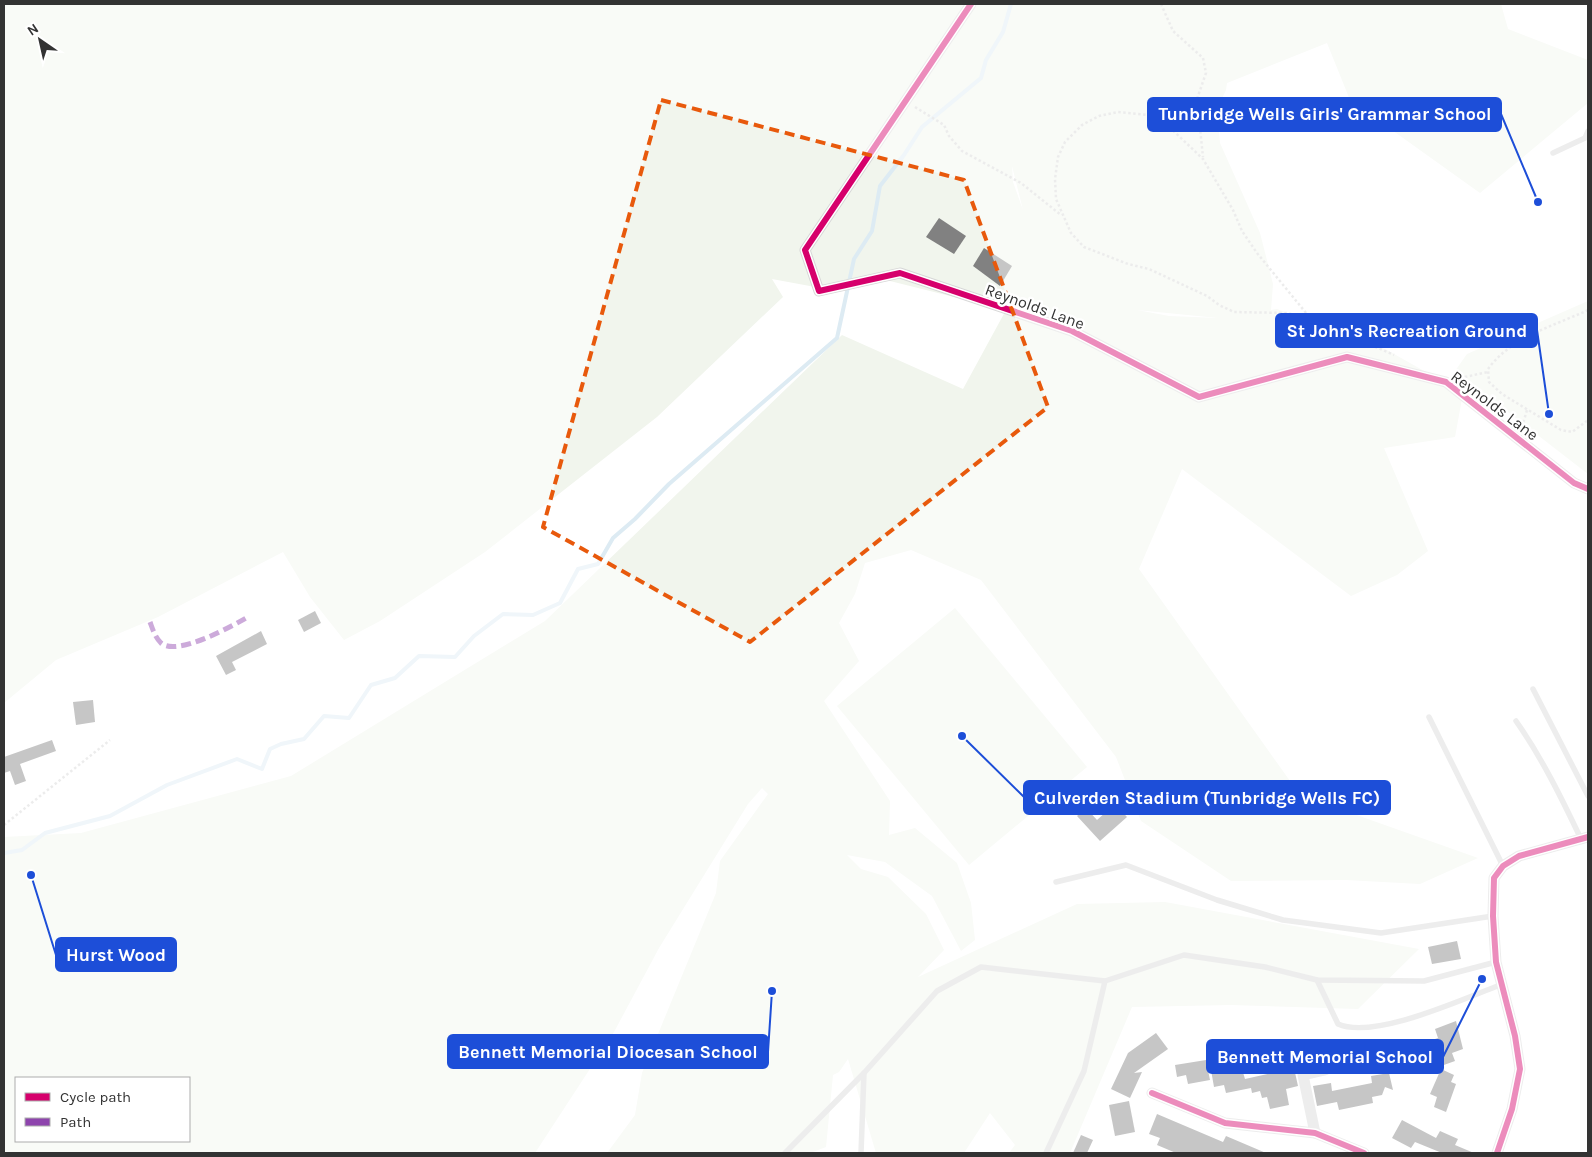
<svg xmlns="http://www.w3.org/2000/svg" width="1592" height="1157" viewBox="0 0 1592 1157" font-family="Karla,sans-serif">
<rect width="100%" height="100%" fill="#fff"/>
<g fill="#f1f5ed" fill-rule="evenodd">
<path d="M4,4h1497l7,25 80,31v43l-108,90 -130,-93 -23,-57 -100,40 -1,7 -9,19 3,34 40,90 13,51 -2,26 6,-1 110,41 76,43 -8,44 -71,11 44,103 -31,24 -46,21 -169,-127 -43,100 161,226 178,63 -58,26 -74,-4 -115,1 -90,-60 -25,-64 -135,-177 -70,-30 -46,13 -10,31 -16,29 20,38 -35,40 66,100 -1,34 26,-7 42,35 14,40 4,37 -14,11 -29,-55 -47,-34 -38,-7 14,14 27,8 38,37 18,36 -26,27 159,-73 88,-2 254,47 -61,60 -127,-4 -99,2 -62,146h-61l6,-8 -25,-32 -26,40h-88l-28,-94 -9,13 -6,3 -7,72 -16,6h-203l28,-38 7,-42 74,-180 4,-32 48,-67 -6,-6 -14,16 -89,144 -45,84 -79,121h-531v-316l77,-4 210,-57 254,-155 297,-286 121,54 43,-79 -128,-32 -52,11 -54,-10 11,18 -126,120 -172,135 -105,69 -36,19 -34,-43 -27,-45 -125,65 -102,43 -52,43zM1012,166l11,44 -10,-28zM1137,310l81,8 -49,-2zM16,1078h173v63h-173z"/>
<polygon points="1588,301 1588,474 1455,371 1467,354"/>
<polygon points="955,608 1087,767 969,865 837,706"/>
</g>
<g fill="none" stroke-linecap="round" stroke-linejoin="round">
<polyline stroke="#ddebf3" stroke-width="4" points="4,853 22,850 45,833 110,816 167,785 237,759 262,769 270,749 281,744 304,739 324,716 349,718 371,685 395,678 419,656 455,657 474,636 503,614 533,615 560,603 578,569 598,564 613,538 635,519 669,484 837,338 854,259 872,231 880,186 904,155 922,127 981,78 986,60 1003,32 1011,4"/>
</g>
<g fill="#818181">
<polygon points="939,218 966,236 954,254 926,237"/>
<polygon points="984,248 1012,266 1000,286 973,266"/>
<polygon points="315,611 321,623 304,632 298,620"/>
<polygon points="261,631 267,644 232,662 236,670 226,675 216,656"/>
<polygon points="93,700 95,722 76,725 73,702"/>
<polygon points="52,740 56,751 20,764 26,781 15,785 10,771 4,773 4,757"/>
<polygon points="1115,804 1127,817 1100,841 1077,816 1086,808 1097,820"/>
<polygon points="1457,941 1461,959 1432,964 1428,947"/>
<polygon points="1456,1021 1463,1049 1452,1053 1455,1061 1441,1066 1432,1040 1438,1038 1435,1029"/>
<polygon points="1156,1033 1168,1049 1134,1073 1142,1072 1130,1098 1111,1089 1128,1053"/>
<polygon points="1206,1060 1210,1080 1188,1084 1186,1075 1177,1077 1175,1065"/>
<polygon points="1227,1067 1228,1072 1242,1069 1245,1079 1294,1068 1298,1086 1286,1089 1289,1105 1270,1109 1267,1097 1262,1098 1260,1091 1252,1093 1251,1088 1226,1093 1224,1085 1214,1087 1211,1070"/>
<polygon points="1441,1069 1454,1075 1451,1082 1456,1084 1446,1112 1434,1107 1437,1097 1430,1094"/>
<polygon points="1389,1073 1393,1090 1385,1087 1382,1095 1372,1097 1373,1103 1339,1110 1337,1102 1317,1106 1313,1086 1331,1083 1332,1091 1372,1083 1371,1076"/>
<polygon points="1129,1101 1135,1132 1115,1136 1109,1105"/>
<polygon points="1157,1114 1223,1142 1226,1136 1266,1153 1176,1153 1157,1145 1160,1138 1149,1134"/>
<polygon points="1402,1120 1436,1138 1440,1131 1458,1139 1455,1145 1474,1153 1442,1153 1415,1142 1411,1148 1392,1138"/>
<polygon points="1081,1135 1093,1140 1087,1153 1073,1153"/>
</g>
<g fill="none" stroke-linecap="round" stroke-linejoin="round">
<g stroke="#d6d6d6" stroke-width="2.5" stroke-dasharray="2.5 2.5" stroke-linecap="butt">
<polyline points="1161,4 1173,31 1203,58 1206,73 1197,99 1203,157"/>
<polyline points="915,107 944,125 949,136 962,151 1021,183 1061,215"/>
<path d="M1588,310c-34,16 -77,27 -100,59l1,13 13,12 59,36 11,2 16,-12"/>
<polyline points="1311,319 1287,313 1234,312 1219,305 1207,296 1149,269 1128,264 1084,247 1071,233 1056,199 1055,179 1058,157 1065,142 1082,125 1099,116 1118,112 1148,115 1162,120 1203,159 1233,210 1242,231 1257,253 1311,319 1394,355"/>
<polyline points="1460,378 1488,372"/>
<polyline points="1522,427 1527,410"/>
<polyline points="4,825 110,740"/>
</g>
<g stroke="#d7d7d7" stroke-width="5.5">
<polyline points="1553,153 1585,138 1588,131"/>
<polyline points="1533,689 1588,796"/>
<polyline points="1429,717 1503,866"/>
<path d="M1516,721c26,37 46,78 65,118"/>
<polyline points="1056,882 1126,865 1217,900 1283,920 1381,933 1493,916"/>
<path d="M1317,980l21,44c36,16 125,-25 162,-39"/>
<polyline points="785,1153 864,1073"/>
<polyline points="861,1153 864,1073 937,991 981,967 1105,981"/>
<polyline points="1046,1153 1084,1071 1105,981 1184,955 1265,967 1317,980 1424,981 1496,962"/>
</g>
<g stroke="#d7d7d7" stroke-width="11">
<polyline points="971,4 805,250 819,291 900,273 1072,331 1199,397 1347,357 1446,382 1574,483 1588,489"/>
<polyline points="1152,1093 1225,1123 1315,1133 1364,1153"/>
<polyline points="1315,1133 1303,1075 1325,1070"/>
<polyline points="1497,1153 1512,1109 1520,1069 1515,1036 1496,962 1493,916 1494,878 1503,866 1519,856 1588,837"/>
</g>
<path stroke="#8e44ad" stroke-width="5" stroke-dasharray="10 5" stroke-linecap="butt" d="M150,622c3,8 5,15 11,21 16,14 71,-17 87,-26"/>
<g stroke="#fff" stroke-width="9">
<g id="cycleway">
<polyline points="971,4 805,250 819,291 900,273 1072,331 1199,397 1347,357 1446,382 1574,483 1588,489"/>
<polyline points="1152,1093 1225,1123 1315,1133 1364,1153"/>
<polyline points="1497,1153 1512,1109 1520,1069 1515,1036 1496,962 1493,916 1494,878 1503,866 1519,856 1588,837"/>
</g>
</g>
<use href="#cycleway" stroke="#d6006c" stroke-width="6"/>
</g>
<path d="M0 0H1592V1157H0ZM661,100l303,80 84,227 -298,235 -207,-115z" fill="#fff" fill-opacity=".55" fill-rule="evenodd"/>
<path fill="none" stroke="#e8590c" stroke-width="4" stroke-dasharray="10 6" stroke-linejoin="round" d="M661,100l303,80 84,227 -298,235 -207,-115z"/>
<g text-anchor="middle" stroke-width="5" stroke-linejoin="round" paint-order="stroke">
<g font-size="16" fill="#333" stroke="#fff">
<text transform="translate(1035 306) rotate(20)" y="6">Reynolds Lane</text>
<text transform="translate(1495 405) rotate(37)" y="6">Reynolds Lane</text>
</g>
</g>
<path fill="none" stroke="#1d4ed8" stroke-width="2" d="M1538 202L1501 114M1549 414L1537 330M962 736L1024 797M31 875L56 955M772 991L768 1052M1482 979L1443 1057"/>
<g fill="#1d4ed8" stroke="#fff" stroke-width="2">
<circle cx="1538" cy="202" r="5"/>
<circle cx="1549" cy="414" r="5"/>
<circle cx="962" cy="736" r="5"/>
<circle cx="31" cy="875" r="5"/>
<circle cx="772" cy="991" r="5"/>
<circle cx="1482" cy="979" r="5"/>
</g>
<g fill="#1d4ed8" stroke="#1d4ed8" stroke-width="2">
<rect x="1148" y="98" width="353" height="33" rx="5"/>
<rect x="1276" y="314" width="261" height="33" rx="5"/>
<rect x="1024" y="781" width="366" height="33" rx="5"/>
<rect x="56" y="938" width="120" height="33" rx="5"/>
<rect x="448" y="1035" width="320" height="33" rx="5"/>
<rect x="1207" y="1040" width="236" height="33" rx="5"/>
</g>
<g font-size="18" text-anchor="middle" font-weight="bold" fill="#fff">
<text x="1325" y="120">Tunbridge Wells Girls' Grammar School</text>
<text x="1407" y="337">St John's Recreation Ground</text>
<text x="1207" y="804">Culverden Stadium (Tunbridge Wells FC)</text>
<text x="116" y="961">Hurst Wood</text>
<text x="608" y="1058">Bennett Memorial Diocesan School</text>
<text x="1325" y="1063">Bennett Memorial School</text>
</g>
<rect width="1592" height="1157" fill="none" stroke="#333333" stroke-width="10"/>
<rect x="15" y="1077" width="175" height="65" fill="#ffffff" stroke="#adadad"/>
<rect x="25" y="1093" width="25" height="8" fill="#d6006c" stroke="#adadad"/>
<text x="60" y="1102" font-size="15" fill="#333333">Cycle path</text>
<rect x="25" y="1118" width="25" height="8" fill="#8e44ad" stroke="#adadad"/>
<text x="60" y="1127" font-size="15" fill="#333333">Path</text>
<g transform="translate(40 40) rotate(326)" stroke="#ffffff" stroke-width="4" paint-order="stroke">
<path d="M0-4L9 19L0 12L-9 19Z" fill="#333333"/>
<text y="-8" font-size="14" font-weight="bold" text-anchor="middle" fill="#333333">N</text>
</g>
</svg>
